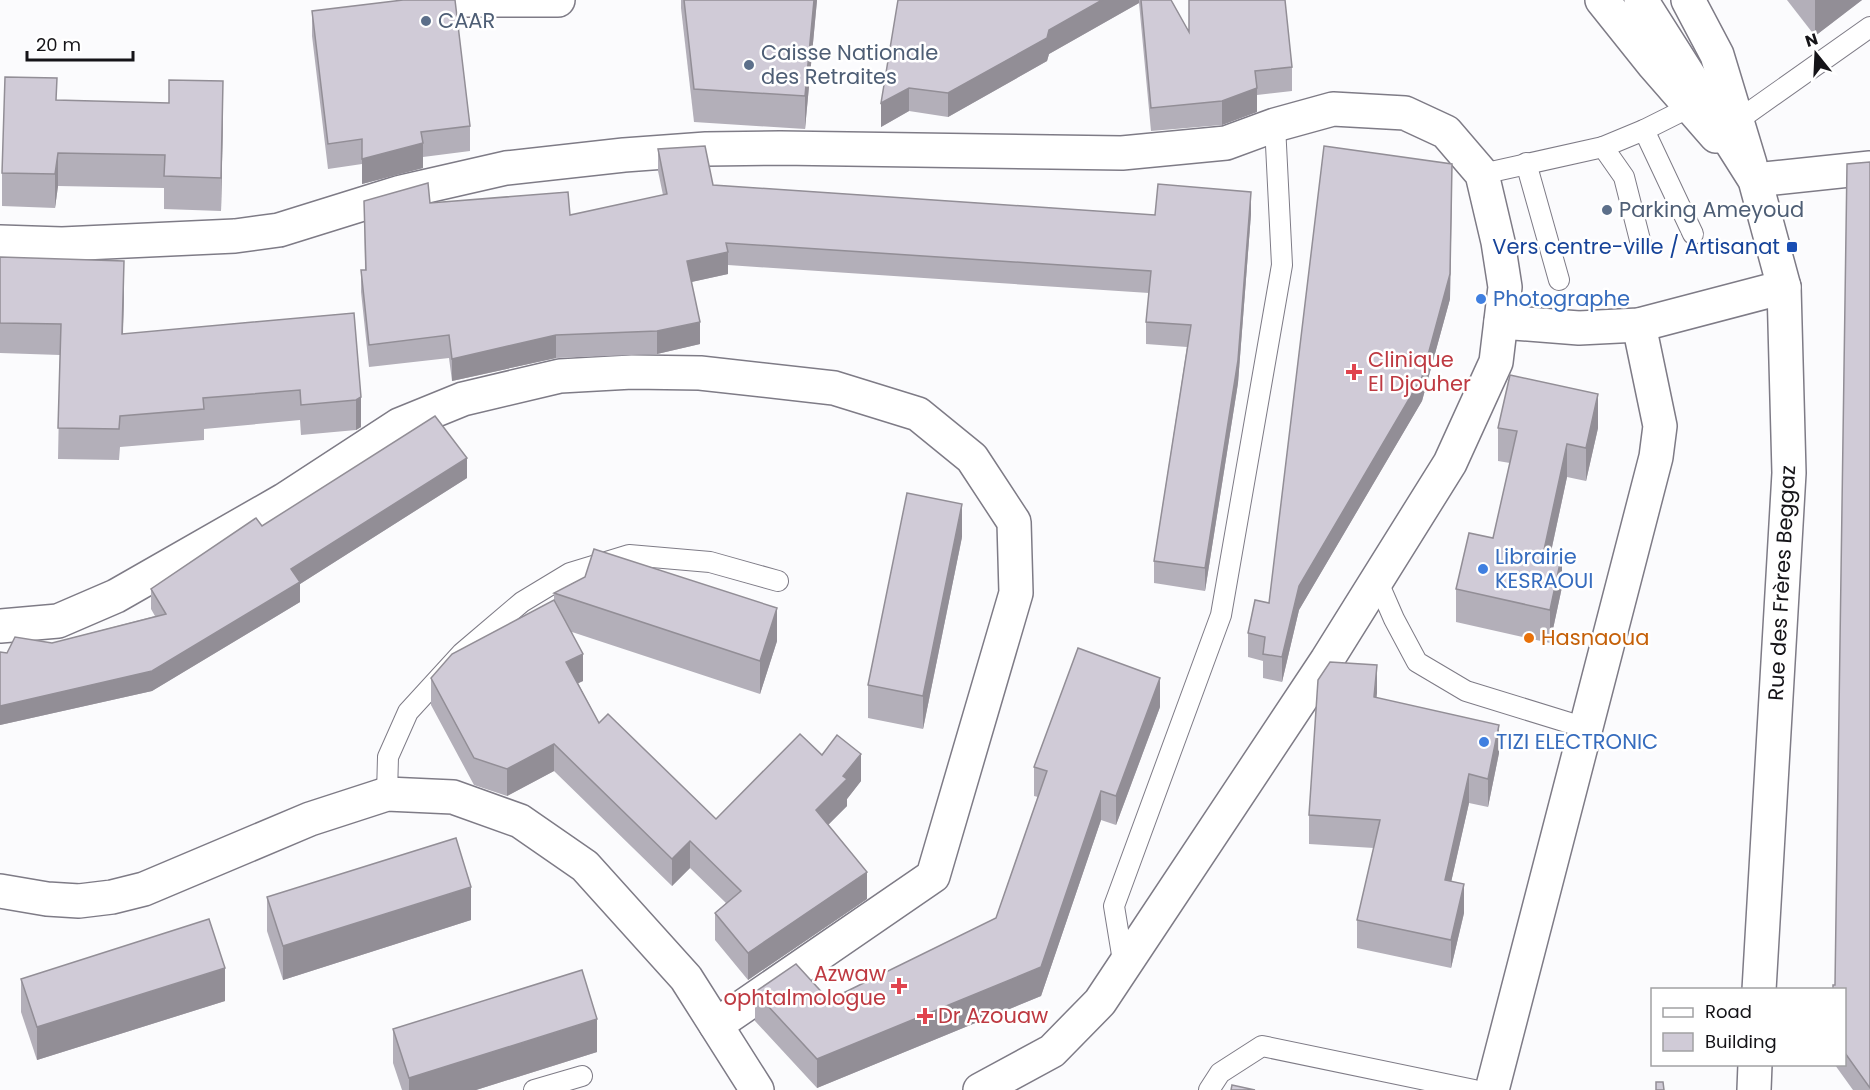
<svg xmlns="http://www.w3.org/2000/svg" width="1870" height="1090" viewBox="0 0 1870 1090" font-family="Poppins,sans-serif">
<rect width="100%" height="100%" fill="#fbfbfd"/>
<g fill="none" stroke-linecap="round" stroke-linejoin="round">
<g stroke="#7e7b86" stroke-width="22">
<g id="service">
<polyline points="1737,121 1870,27"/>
<polyline points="1644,130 1693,234"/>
<polyline points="1603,147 1644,130 1690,107"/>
<polyline points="1526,163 1559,280"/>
<polyline points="1482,174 1603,147 1624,177 1641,244"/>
<polyline points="1377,580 1394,619 1417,662 1466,691 1586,728"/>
<polyline points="387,794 388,757 408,712 462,653 522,602 570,573 629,555 710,562 778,581"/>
<polyline points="1124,967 1114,906 1221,615 1282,265 1275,125"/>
<polyline points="534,1090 582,1076"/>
<polyline points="1209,1090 1220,1073 1262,1046 1474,1090"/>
</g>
</g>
<g stroke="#7e7b86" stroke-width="36">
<g id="minor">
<polyline points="1755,180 1870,168"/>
<polyline points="0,242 62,244 235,236 279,230 401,192 506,168 624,155 706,149 780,148 1122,153 1226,143 1275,125 1333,109 1405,113 1446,132 1482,174 1498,242 1505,287 1496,362 1450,463 1327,660 1100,1002 1052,1051 980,1090"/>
<polyline points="1501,322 1579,328 1639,325 1784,287"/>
<polyline points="0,626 58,621 116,596 284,500 399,425 463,399 560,376 632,372 700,373 834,388 918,414 972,458 1014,522 1016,593 933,876 716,1025"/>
<polyline points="0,891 47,899 79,901 112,897 144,889 310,819 387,794 453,797 520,821 585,866 686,978 757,1090"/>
<polyline points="1492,1090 1656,457 1660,426 1639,325"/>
</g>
</g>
<g stroke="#7e7b86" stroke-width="36">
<g id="secondary">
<polyline points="424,0 558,0"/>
<polyline points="1602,0 1654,65 1716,136"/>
<polyline points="1688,0 1717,55 1750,164"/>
</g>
</g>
<g stroke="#7e7b86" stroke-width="36">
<g id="primary">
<polyline points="1641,0 1755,180 1784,287 1789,473 1759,990"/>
<polyline points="1754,1090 1755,1064"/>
</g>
</g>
<use href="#service" stroke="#fff" stroke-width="20"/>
<use href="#minor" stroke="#fff" stroke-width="33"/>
<use href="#secondary" stroke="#fff" stroke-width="33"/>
<use href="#primary" stroke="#fff" stroke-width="33"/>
</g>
<g fill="#b3afb9">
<polygon points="681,0 817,0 805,129 694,122 681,8"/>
<polygon points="898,0 1171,0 1189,32 1292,67 1292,91 1257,95 1257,112 1222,125 1151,131 1139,3 1049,54 1047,61 948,117 909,111 881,127"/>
<polygon points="1787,0 1862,0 1815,36"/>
<polygon points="312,11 470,126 470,151 423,157 423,168 362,184 362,164 328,169 312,36"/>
<polygon points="57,100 223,114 221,211 164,209 164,188 58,186 55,208 2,206 2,173"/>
<polygon points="658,149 713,185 1155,215 1251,214 1238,383 1205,591 1154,583 1154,561 1187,347 1146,344 1146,322 1149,293 728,265 728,274 691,282 700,344 657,354 556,358 452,381 449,358 369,367 361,292 361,270 365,270 364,201 430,203 570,215 663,195 658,171"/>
<polygon points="1870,162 1870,1090 1853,1090 1835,1065 1845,1065 1845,990 1835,985"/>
<polygon points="1452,189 1450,299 1422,401 1299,610 1282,682 1263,678 1263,661 1248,657 1248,633 1269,603"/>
<polygon points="0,257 124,291 123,334 354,313 361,427 356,430 301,435 300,420 204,429 204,440 120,447 119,460 58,459 60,355 0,353"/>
<polygon points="1498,428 1598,428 1586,481 1567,477 1551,552 1562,587 1550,643 1456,622 1456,589 1493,538 1510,463 1498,461"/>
<polygon points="467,478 300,584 300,602 152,691 0,725 0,652 7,653 52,643 155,616 151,609 151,589 262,526"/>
<polygon points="962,537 923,729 868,718 868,685"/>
<polygon points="554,593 777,641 760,694 572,632 583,681 578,683 599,723 716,819 822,755 861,781 847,799 847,806 828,825 867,899 748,980 715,940 715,913 726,903 690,868 672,886 554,771 507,796 474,785 431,705 431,678 554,600"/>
<polygon points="1376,698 1499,753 1488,807 1469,803 1451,882 1464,913 1451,968 1357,948 1357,920 1374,848 1309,844 1309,815"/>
<polygon points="1160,707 1116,825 1101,820 1041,996 817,1088 755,1021 755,992 829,1000 996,918 1038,797 1034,796 1034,767"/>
<polygon points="267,897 471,920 283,980 267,931"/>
<polygon points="21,979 225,1001 37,1060 21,1012"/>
<polygon points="393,1029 597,1052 476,1090 402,1090 393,1063"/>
</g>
<g fill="#928e96">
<polygon points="814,0 817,0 805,129 805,96"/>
<polygon points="1102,0 1139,0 1139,3 1049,54 1047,61 948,117 948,93 1049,30"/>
<polygon points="1815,0 1862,0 1815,36"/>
<polygon points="223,81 223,114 221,211 221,178"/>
<polygon points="909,88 909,111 881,127 881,103"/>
<polygon points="1257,88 1257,112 1222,125 1222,101"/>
<polygon points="423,143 423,168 362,184 362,159"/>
<polygon points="58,153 58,186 55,208 55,174"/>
<polygon points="1452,164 1450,299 1422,401 1299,610 1282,682 1282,657 1299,586"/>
<polygon points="1251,192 1251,214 1238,383 1205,591 1205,568"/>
<polygon points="728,252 728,274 687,283 687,261"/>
<polygon points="124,261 124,291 122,365 122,334"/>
<polygon points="700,322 700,344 657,354 657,331"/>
<polygon points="556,335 556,358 452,381 452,359"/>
<polygon points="1598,394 1598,428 1586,481 1586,448"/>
<polygon points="361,397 361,427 356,430 356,400"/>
<polygon points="1567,444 1567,477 1544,584 1544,550"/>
<polygon points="467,458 467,478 300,584 300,602 152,691 0,725 0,706 291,569"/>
<polygon points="962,504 962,537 923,729 923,696"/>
<polygon points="1562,554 1562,587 1550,643 1550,610"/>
<polygon points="777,608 777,641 760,694 760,661"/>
<polygon points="583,654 583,681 566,689 566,662"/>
<polygon points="1377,665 1377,693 1374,726 1374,697"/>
<polygon points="1160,678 1160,707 1116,825 1116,796"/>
<polygon points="1499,725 1499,753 1488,807 1488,779"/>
<polygon points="554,744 554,771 507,796 507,769"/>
<polygon points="861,754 861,781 847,799 847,806 816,837 816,810"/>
<polygon points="1469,774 1469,803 1445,909 1445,880"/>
<polygon points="1101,791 1101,820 1041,996 817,1088 817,1059 1041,967"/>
<polygon points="690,841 690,868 672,886 672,859"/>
<polygon points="867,872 867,899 748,980 748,953"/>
<polygon points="1464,884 1464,913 1451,968 1451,940"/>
<polygon points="471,887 471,920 283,980 283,946"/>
<polygon points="225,968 225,1001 37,1060 37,1027"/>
<polygon points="597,1019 597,1052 476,1090 409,1090 409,1078"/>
</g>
<g fill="#d0cbd7" stroke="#928e96" stroke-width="1.5">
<polygon points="403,0 455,0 470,126 421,132 423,143 362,159 362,139 328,144 312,11"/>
<polygon points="684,0 814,0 805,96 694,89"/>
<polygon points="898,0 1102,0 1049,30 1047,38 948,93 909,88 881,103"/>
<polygon points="1141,0 1171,0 1189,32 1189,0 1285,0 1292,67 1255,71 1257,88 1222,101 1151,108"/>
<polygon points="5,77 57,78 56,100 169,103 169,80 223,81 221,178 164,176 165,155 58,153 55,174 2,173"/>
<polygon points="705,146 713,185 1155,215 1158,184 1251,192 1238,360 1205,568 1154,561 1191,325 1146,322 1151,271 726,243 728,252 687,261 700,322 657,331 556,335 452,359 449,335 369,345 361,270 366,270 364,201 428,183 430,203 568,192 570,215 667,194 658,149"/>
<polygon points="1324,146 1452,164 1450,274 1422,377 1299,586 1282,657 1263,654 1265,637 1248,633 1255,600 1269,603"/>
<polygon points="1870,162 1870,1088 1845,1053 1845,990 1833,990 1833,985 1835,985 1847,164"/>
<polygon points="0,257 124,261 122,334 354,313 361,397 356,400 301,405 300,390 203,398 204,409 120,416 119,429 58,428 61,324 0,323"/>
<polygon points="1510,375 1598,394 1586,448 1567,444 1544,550 1562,554 1550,610 1456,589 1469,533 1493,538 1517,431 1498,428"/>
<polygon points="435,416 467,458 291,569 300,582 152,671 0,706 0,652 7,653 15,637 52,643 166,614 151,589 256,518 262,526"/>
<polygon points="907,493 962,504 923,696 868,685"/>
<polygon points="594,549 777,608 760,661 554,593 585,577"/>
<polygon points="554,600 583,654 566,662 599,723 608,714 716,819 800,734 822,755 837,735 861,754 843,776 847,779 816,810 867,872 748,953 715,913 741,891 690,841 672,859 554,744 507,769 474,758 431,678 452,654"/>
<polygon points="1078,648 1160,678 1116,796 1101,791 1041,967 817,1059 755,992 796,964 829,1000 996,918 1047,771 1034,767"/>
<polygon points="1330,662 1377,665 1374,697 1499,725 1488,779 1469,774 1445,880 1464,884 1451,940 1357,920 1380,820 1309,815 1318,680"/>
<polygon points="456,838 471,887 283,946 267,897"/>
<polygon points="209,919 225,968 37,1027 21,979"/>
<polygon points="582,970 597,1019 409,1078 393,1029"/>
<polygon points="1656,1082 1663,1082 1664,1090 1656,1090"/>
<polygon points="1232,1085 1255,1090 1231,1090"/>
</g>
<g fill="#5c6f8a" stroke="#fff" stroke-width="2">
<circle cx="426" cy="21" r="6"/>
<circle cx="749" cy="65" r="6"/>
<circle cx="1607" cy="210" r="6"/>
</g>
<rect fill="#1a4fb4" stroke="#fff" stroke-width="2" x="1786" y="241" width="12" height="12" rx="3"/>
<g fill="#3f7fe0" stroke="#fff" stroke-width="2">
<circle cx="1481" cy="299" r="6"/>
<circle cx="1483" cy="569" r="6"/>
<circle cx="1484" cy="742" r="6"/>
</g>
<g fill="#e0444e" stroke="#fff" stroke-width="2">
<path d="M1351 363h6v6h6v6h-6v6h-6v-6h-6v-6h6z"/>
<path d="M896 977h6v6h6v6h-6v6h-6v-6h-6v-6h6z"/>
<path d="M922 1007h6v6h6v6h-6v6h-6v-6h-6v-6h6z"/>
</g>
<circle fill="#e8710a" stroke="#fff" stroke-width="2" cx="1529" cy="638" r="6"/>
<g text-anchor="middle" stroke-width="5" stroke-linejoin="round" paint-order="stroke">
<g font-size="21" fill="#4e5e75" stroke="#fff" text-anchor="start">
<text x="438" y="28">CAAR</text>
<text x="761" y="60">Caisse Nationale<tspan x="761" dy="24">des Retraites</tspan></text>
<text x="1619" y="217">Parking Ameyoud</text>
</g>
<g font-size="21" fill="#164399" stroke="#fff" text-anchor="end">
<text x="1780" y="254">Vers centre-ville / Artisanat</text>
</g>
<g font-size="21" fill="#366cbe" stroke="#fff" text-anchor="start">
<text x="1493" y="306">Photographe</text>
<text x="1495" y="564">Librairie<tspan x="1495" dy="24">KESRAOUI</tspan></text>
<text x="1496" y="749">TIZI ELECTRONIC</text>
</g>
<g font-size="21" fill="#be3a42" stroke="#fff" text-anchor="start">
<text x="1368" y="367">Clinique<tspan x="1368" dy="24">El Djouher</tspan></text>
<text x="886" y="981" text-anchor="end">Azwaw<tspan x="886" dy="24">ophtalmologue</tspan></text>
<text x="938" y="1023">Dr Azouaw</text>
</g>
<g font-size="21" fill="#151418" stroke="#fff">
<text transform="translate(1782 583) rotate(-87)" y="7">Rue des Frères Beggaz</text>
</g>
<g font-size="21" fill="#c56008" stroke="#fff" text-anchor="start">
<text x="1541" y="645">Hasnaoua</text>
</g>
</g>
<rect x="1651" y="988" width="195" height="78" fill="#ffffff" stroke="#a1a1a3" stroke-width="1.5"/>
<rect x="1663" y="1008" width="30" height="9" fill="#ffffff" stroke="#a1a1a3" stroke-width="1.5"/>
<text x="1705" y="1018" font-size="18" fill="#151418">Road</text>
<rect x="1663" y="1033" width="30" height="18" fill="#d0cbd7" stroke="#a1a1a3" stroke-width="1.5"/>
<text x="1705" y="1048" font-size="18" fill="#151418">Building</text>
<g transform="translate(1816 54) rotate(342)" stroke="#ffffff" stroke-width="4.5" paint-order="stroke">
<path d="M0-4.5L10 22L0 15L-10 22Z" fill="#151418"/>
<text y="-9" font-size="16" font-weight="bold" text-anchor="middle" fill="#151418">N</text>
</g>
<path d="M27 51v9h106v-9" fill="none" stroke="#151418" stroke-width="3"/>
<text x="36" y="51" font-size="18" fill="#151418" stroke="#ffffff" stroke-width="4.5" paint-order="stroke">20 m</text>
</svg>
